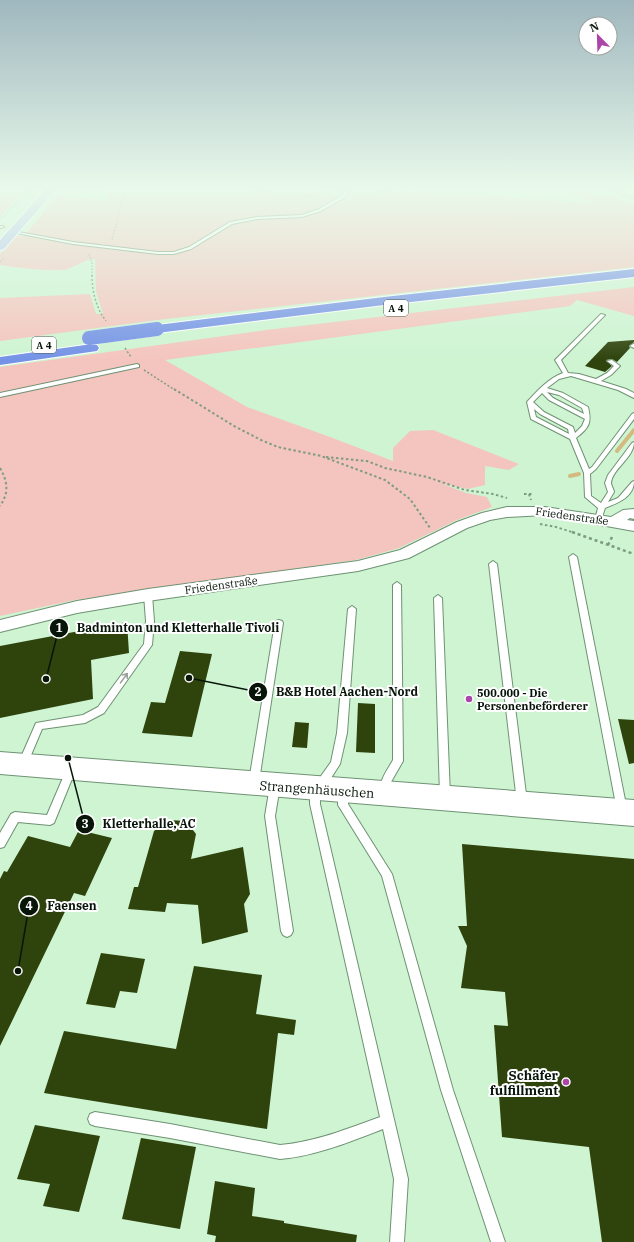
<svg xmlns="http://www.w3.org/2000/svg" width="634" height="1242" viewBox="0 0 634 1242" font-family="'IBM Plex Serif',serif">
<rect width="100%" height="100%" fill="#cef4d2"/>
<g fill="#f4c5be">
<polygon points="0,186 30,186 12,203 0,217"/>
<path d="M118,186h180l42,9 7,-3 9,-6h60l1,3 15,5 64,2 99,8 -22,-10 4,-4 20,6h18l19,9v62l-477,53 -157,21v-43l90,-4 6,20h7l-7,-23 -1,-32c-12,0 -21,10 -32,11 -21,1 -42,-2 -63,-5v-11l16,-18h8l33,-40 51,4 -1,-11z"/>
<polygon points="634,287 634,316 577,300 570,306 165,360 247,407 330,437 393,461 393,448 410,431 433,430 519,464 509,470 485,466 485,485 468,489 443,484 466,493 487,497 492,507 457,520 399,548 356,560 75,600 0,616 0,367 266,330"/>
</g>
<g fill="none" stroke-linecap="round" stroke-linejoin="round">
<g stroke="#d3bb80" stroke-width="2.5">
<polyline points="609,189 612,191"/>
<polyline points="618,194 634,198"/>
</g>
<g stroke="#d3bb80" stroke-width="4">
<polyline points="617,451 634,430"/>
<polyline points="570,476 579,474"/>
</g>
</g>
<g fill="#2f430d">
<polygon points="634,340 634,342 629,346 630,348 617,362 612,359 606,360 612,366 605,372 585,366 608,342"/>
<polygon points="127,622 129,653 91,660 93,699 0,718 0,646"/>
<polygon points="180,651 212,654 192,737 142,733 151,702 165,703"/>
<polygon points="358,703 375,704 375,753 356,752"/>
<polygon points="618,719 634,720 634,763 629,764"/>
<polygon points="295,722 309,723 307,748 292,747"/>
<polygon points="169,820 186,821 196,834 191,859 243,847 250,894 244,904 248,932 202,944 198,905 167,903 165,912 128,909 134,887 138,887 154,831"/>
<polygon points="79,830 112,838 85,896 74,893 0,1046 0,879 4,871 7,872 28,836 70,847"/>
<polygon points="462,844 634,859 634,1242 602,1242 589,1147 502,1137 494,1025 508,1026 505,992 461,988 467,946 458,926 467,926"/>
<polygon points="101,953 145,959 137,993 120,991 115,1008 86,1004"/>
<polygon points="194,966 262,975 256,1014 296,1020 294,1035 278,1033 267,1129 44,1093 64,1031 176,1049"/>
<polygon points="35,1125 100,1136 79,1212 43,1206 50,1184 17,1179"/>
<polygon points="141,1138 196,1147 180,1229 122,1219"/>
<polygon points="215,1181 255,1188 252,1216 284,1221 284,1223 357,1235 356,1242 215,1242 216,1236 207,1234"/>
</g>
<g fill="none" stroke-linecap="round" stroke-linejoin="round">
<g stroke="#6e9273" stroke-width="2">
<g id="service">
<polygon points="337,186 341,186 347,192 347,196 321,211 302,217 257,219 232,224 191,249 174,254 158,254 73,244 11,232 13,231 73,242 158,252 174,252 189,247 230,222 257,217 302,215 319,209 343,195 344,193"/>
<polygon points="0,226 3,226 4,227 0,228"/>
<path d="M601,314l4,1 -44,45 7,13 11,1 17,5 11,-6 7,-7 -7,-5 5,-1 8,6 -9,9 -10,6 25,8 8,4v5l-16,-8 -47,-14 -12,3 -12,9 16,5 25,14c4,16 1,21 -12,31l13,31 3,-2 40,-53 2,-1v6l-38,50 -6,5 1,22 10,7 7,-11 -3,-9 3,-8 24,-32 2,-1c0,16 -22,27 -23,41 0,2 3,7 3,9l-6,10 10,-4 14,-16 2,-1c0,16 -16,22 -29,27l-4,12 -3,2 -3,-2 3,-12 -13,-11 -1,-24 -14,-34 -39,-20 -4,-17c10,-11 22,-24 36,-29l-8,-13zM547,392l12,3 23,13 2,6 -31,-16zM542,393l7,7 36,19 -3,7 -7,7 -2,-6 -29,-15 -11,-10zM534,409l6,5 28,15 1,5 -33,-17z"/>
<polygon points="633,344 634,344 634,348 630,346"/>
<polygon points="137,364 139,365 139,367 0,397 0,393"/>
<polygon points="573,554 577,557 627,810 626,813 622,815 618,813 617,810 569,557"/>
<polygon points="493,561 497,564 527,802 525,805 522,807 519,805 517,802 489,564"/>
<path d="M397,582l4,3 2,176 -12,21v9l-2,3 -3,2 -3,-2c-6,-12 4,-23 10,-34v-175z"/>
<polygon points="148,592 152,595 154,621 152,645 104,713 85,723 42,729 26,767 23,768 20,767 18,764 36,723 83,715 98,707 144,644 146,621 144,595"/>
<polygon points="438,595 442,598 450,796 448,799 445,801 442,799 440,796 434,598"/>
<polygon points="352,606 356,609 347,733 340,764 331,778 327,790 324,792 321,790 319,787 321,776 331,762 337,733 348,609"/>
<polygon points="279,620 282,621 283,623 259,781 257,784 254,785 251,784 249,781 275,623 276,621"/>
<polygon points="71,765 74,766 76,769 54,823 50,825 18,822 4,847 0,848 0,833 11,814 15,812 47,815 68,766"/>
<polygon points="275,781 278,783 280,786 275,816 293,931 291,935 287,937 283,935 281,931 265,816 270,786 272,783"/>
<path d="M315,784l3,2 2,3v15l88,375 -4,63h-14l4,-63 -11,-50c-34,13 -67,27 -103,30l-110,-21 -75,-12 -5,-2 -2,-5 2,-5 5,-2 75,12 110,21c35,-3 67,-16 100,-28l-70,-313v-15l2,-3z"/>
<polygon points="343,787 346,789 348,792 348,804 392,874 453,1090 505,1242 491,1242 441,1090 382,876 338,805 338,792 340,789"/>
</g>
</g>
<g stroke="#6e9273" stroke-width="2">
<polygon id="minor" points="507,507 545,507 611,517 623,510 634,509 634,519 630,518 627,520 634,521 634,531 545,515 507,517 490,520 467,528 409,558 358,571 148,601 77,613 0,632 0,620 77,601 148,589 358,561 400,550 457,522 482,513"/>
</g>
<g stroke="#6e9273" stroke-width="2">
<polygon id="tertiary" points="0,752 634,800 634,826 0,774"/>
</g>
<g stroke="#fff" stroke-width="2">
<polygon id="primary" points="49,186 59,186 4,249 0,250 0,240"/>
</g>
<g stroke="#fff" stroke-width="2">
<g id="motorway">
<polygon points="634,269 634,277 384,305 157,333 152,332 150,329 152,326 157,325 384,297"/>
<polygon points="92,344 97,345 99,348 97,351 0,365 0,357"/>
</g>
</g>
<g stroke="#7f9c82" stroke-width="1" stroke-dasharray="1.5 1.5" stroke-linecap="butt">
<polyline points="239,186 249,189 321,198"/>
<polyline points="621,186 622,192 634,196"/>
<polyline points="354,190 359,186"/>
<polyline points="353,198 392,189 409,188"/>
<polyline points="1,219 33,186"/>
<polyline points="112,240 126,186"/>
<polyline points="89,254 92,263 92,276"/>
<polyline points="0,262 5,258"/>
</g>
<g stroke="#7f9c82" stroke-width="1.5" stroke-dasharray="2 2" stroke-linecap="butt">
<path d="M92,275c0,16 4,33 14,46"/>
<polyline points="125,348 131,357"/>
<polyline points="144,370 175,390"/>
</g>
<g stroke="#7f9c82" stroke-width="2" stroke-dasharray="2.5 2.5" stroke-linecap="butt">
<polyline points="174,389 234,426 261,440 278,447 321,456 385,480 410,499 430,528"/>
<polyline points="326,457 367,461 385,468 427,477 465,490 493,494 507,498"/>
<path d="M0,468c8,14 9,25 0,38"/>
<polyline points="524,494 529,494 531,500"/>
<polyline points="529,494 533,494"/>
<polyline points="540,524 556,527 575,533"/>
</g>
<g stroke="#7f9c82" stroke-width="2.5" stroke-dasharray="3 3" stroke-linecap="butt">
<polyline points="572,532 634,554"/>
<polyline points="608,545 613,535"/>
</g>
<use href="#service" fill="#fff" fill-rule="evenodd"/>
<use href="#minor" fill="#fff" fill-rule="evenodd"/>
<use href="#tertiary" fill="#fff" fill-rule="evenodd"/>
<use href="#primary" fill="#acbef0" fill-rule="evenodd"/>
<use href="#motorway" fill="#7593e6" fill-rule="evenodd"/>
<g stroke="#fff" stroke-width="14" stroke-linecap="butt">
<polyline id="motorway-bridge" points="89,338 157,329"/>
</g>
<use href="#motorway-bridge" stroke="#7593e6" stroke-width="14"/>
</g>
<defs><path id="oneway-shaft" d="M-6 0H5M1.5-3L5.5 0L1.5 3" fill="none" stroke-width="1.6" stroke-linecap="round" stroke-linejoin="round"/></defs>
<use stroke="#9ca29d" href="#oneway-shaft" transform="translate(124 678) rotate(-54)"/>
<linearGradient id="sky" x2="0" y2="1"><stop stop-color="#9fb7be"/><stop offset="0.52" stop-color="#e9faeb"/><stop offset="1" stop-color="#e9faeb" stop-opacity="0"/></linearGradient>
<rect width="634" height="360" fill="url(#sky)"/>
<g fill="#ab45aa" stroke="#fff" stroke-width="1.5">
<circle cx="469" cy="699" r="4"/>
<circle cx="566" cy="1082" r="4"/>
</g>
<g text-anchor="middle" stroke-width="4" stroke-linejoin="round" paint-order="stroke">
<g fill="#fff" stroke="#525c54" stroke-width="1">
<rect x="384" y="300" width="24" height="16" rx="3"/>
<rect x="32" y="337" width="24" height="16" rx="3"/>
</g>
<g font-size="10" font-weight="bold" fill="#08160a">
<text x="396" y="312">A 4</text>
<text x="44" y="349">A 4</text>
</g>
<g font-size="11" fill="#08160a" stroke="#fff">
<text transform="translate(572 516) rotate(8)" y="4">Friedenstraße</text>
<text transform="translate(221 585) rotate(-8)" y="4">Friedenstraße</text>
</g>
<g font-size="11" font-weight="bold" fill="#08160a" stroke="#fff" text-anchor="start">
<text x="477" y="697">500.000 - Die<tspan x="477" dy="13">Personenbeförderer</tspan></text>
</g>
<g font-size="13" fill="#08160a" stroke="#fff">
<text transform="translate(317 789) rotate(4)" y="5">Strangenhäuschen</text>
</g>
<g font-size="13" font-weight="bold" fill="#08160a" stroke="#fff" text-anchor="end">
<text x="558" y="1080">Schäfer<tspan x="558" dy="15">fulfillment</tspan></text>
</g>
</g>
<path fill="none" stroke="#08160a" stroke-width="1.5" d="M46 679L59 628M189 678L258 692M68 758L85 824M18 971L29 906"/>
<g fill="#08160a" stroke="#fff" stroke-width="1.5">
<circle cx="46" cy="679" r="4"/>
<circle cx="189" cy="678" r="4"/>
<circle cx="68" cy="758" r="4"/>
<circle cx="18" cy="971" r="4"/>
<circle cx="59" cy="628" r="10"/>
<circle cx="258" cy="692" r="10"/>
<circle cx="85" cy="824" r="10"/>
<circle cx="29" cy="906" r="10"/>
</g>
<g font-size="12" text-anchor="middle" font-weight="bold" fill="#fff">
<text x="59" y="632">1</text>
<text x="258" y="696">2</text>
<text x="85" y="828">3</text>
<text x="29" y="910">4</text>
</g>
<g font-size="12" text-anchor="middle" font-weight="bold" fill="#08160a" stroke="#fff" stroke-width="4" stroke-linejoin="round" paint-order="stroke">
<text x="178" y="632">Badminton und Kletterhalle Tivoli</text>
<text x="347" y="696">B&amp;B Hotel Aachen-Nord</text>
<text x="149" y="828">Kletterhalle, AC</text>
<text x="72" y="910">Faensen</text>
</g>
<g transform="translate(598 36) rotate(337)"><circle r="19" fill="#ffffff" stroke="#9ca29d"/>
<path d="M0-3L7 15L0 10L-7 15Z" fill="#ab45aa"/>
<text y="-6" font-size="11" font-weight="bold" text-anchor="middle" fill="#08160a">N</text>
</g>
</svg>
